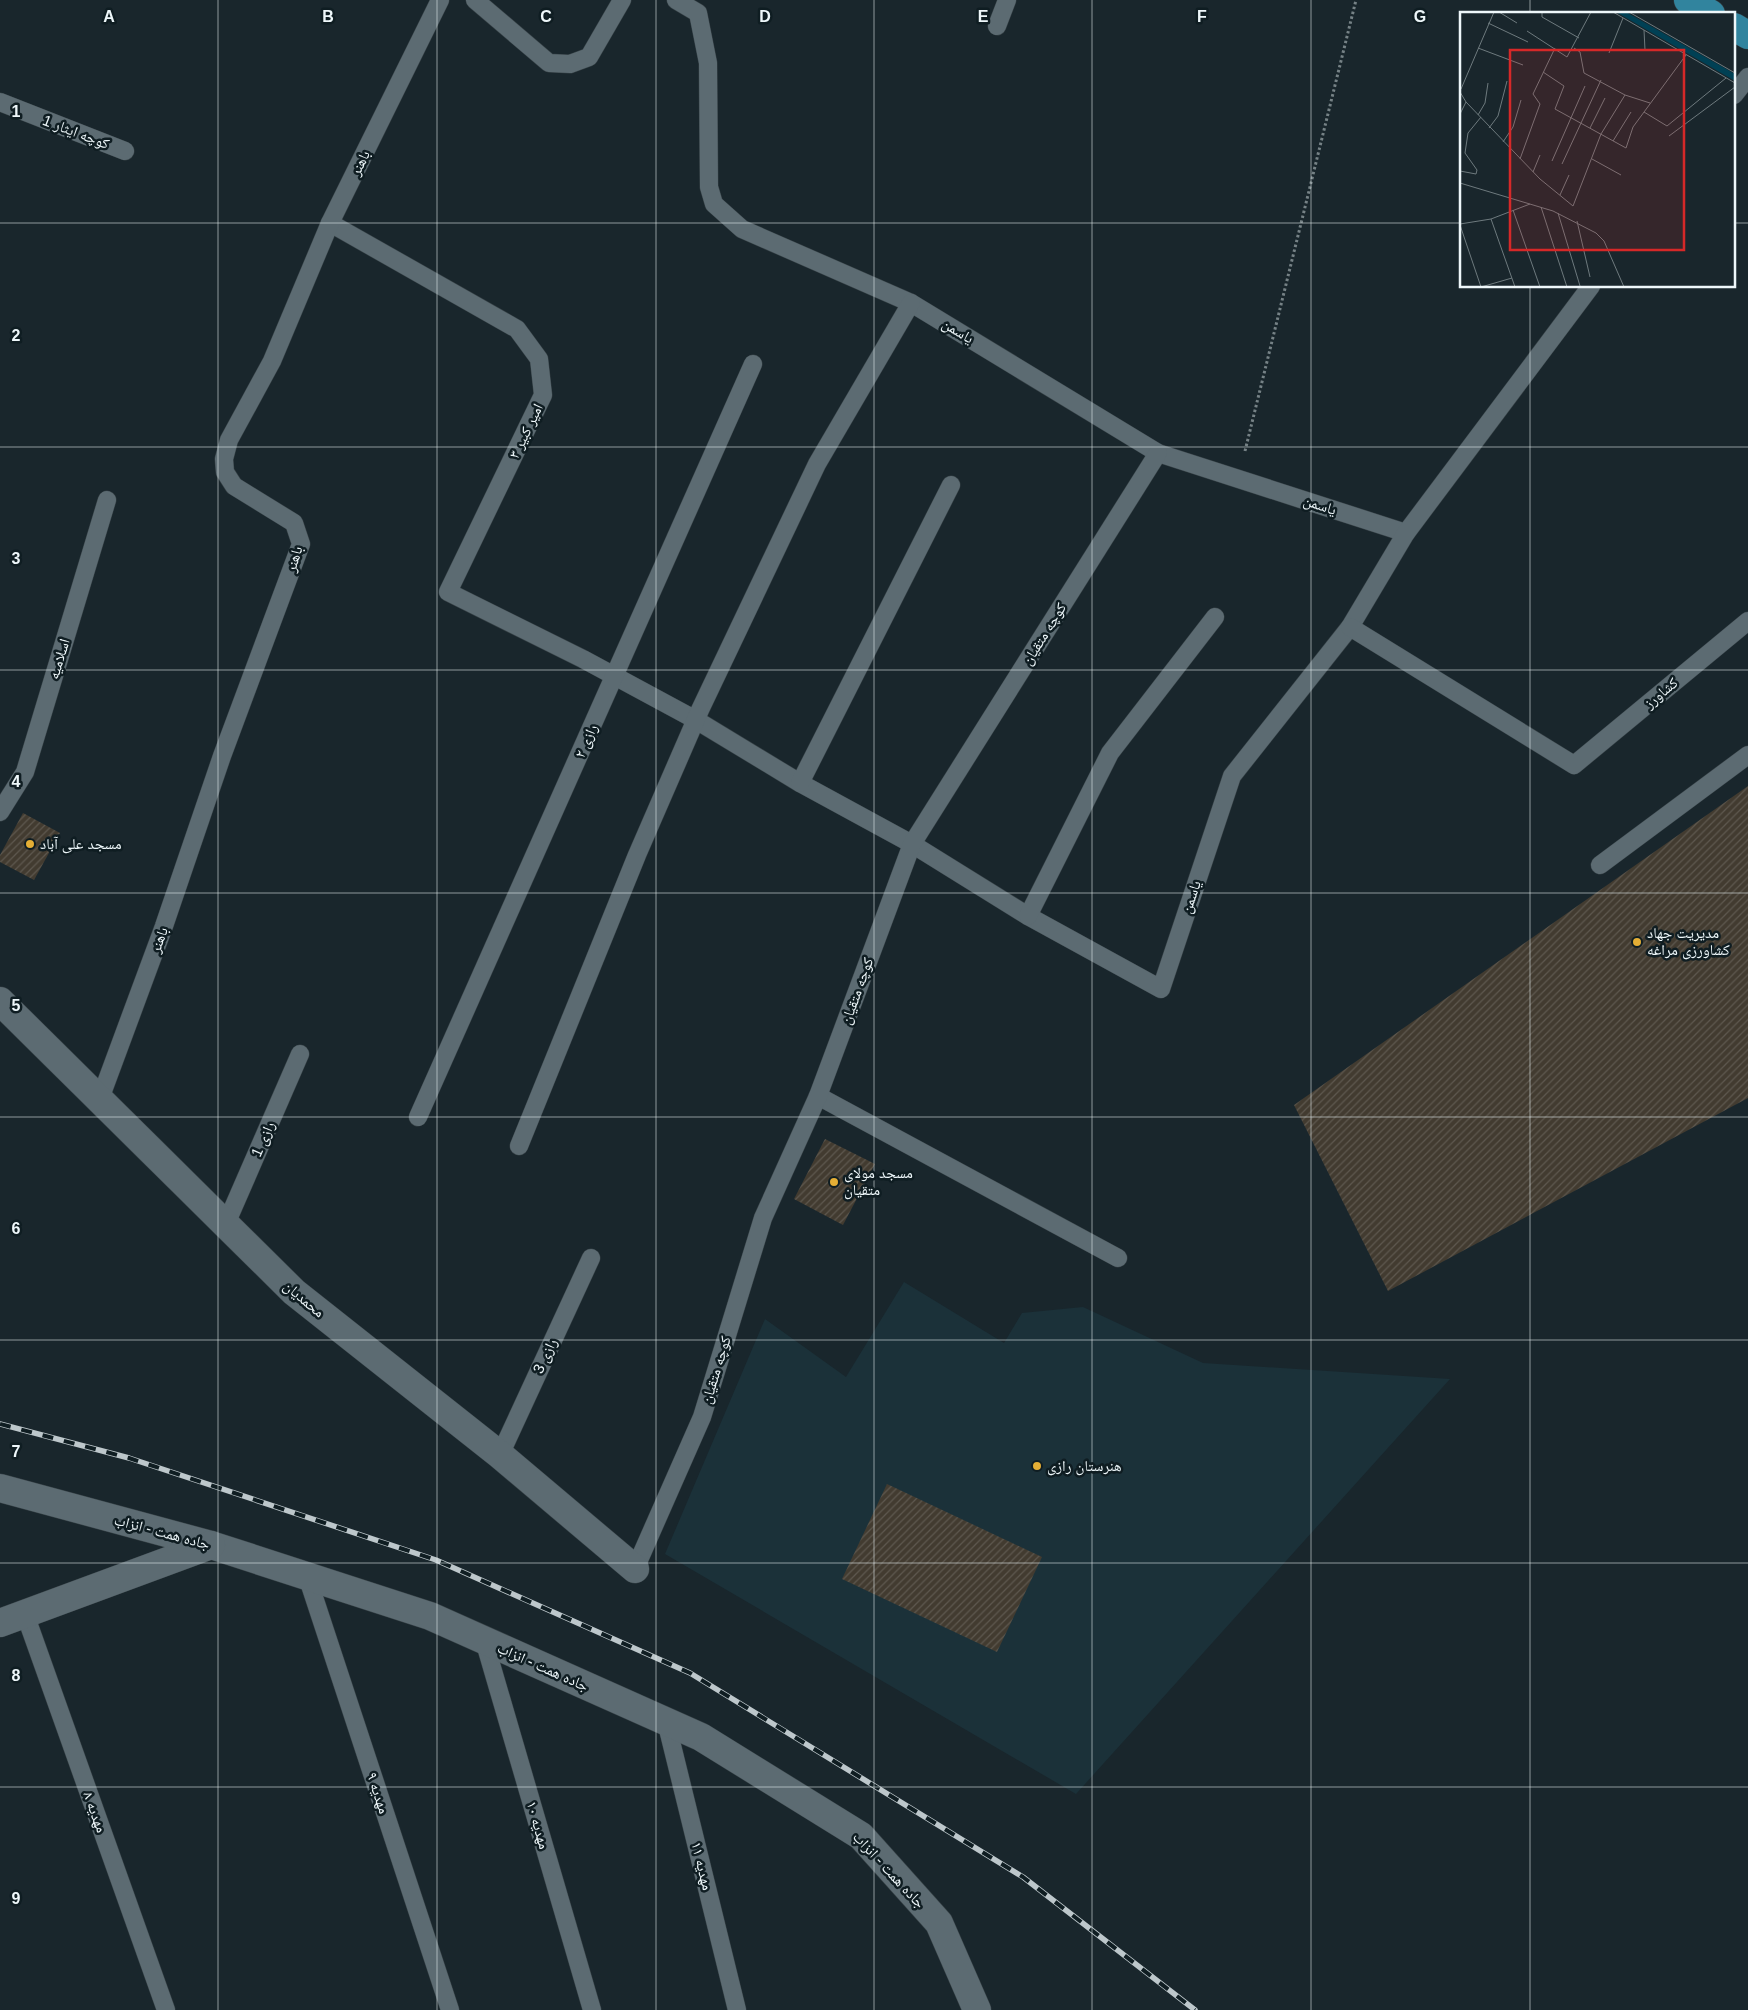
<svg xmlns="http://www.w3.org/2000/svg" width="1748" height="2010" viewBox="0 0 1748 2010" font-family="Arial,'Noto Naskh Arabic',sans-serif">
<defs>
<pattern id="building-hatch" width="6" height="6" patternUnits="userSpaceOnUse" patternTransform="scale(1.25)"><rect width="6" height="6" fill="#423b30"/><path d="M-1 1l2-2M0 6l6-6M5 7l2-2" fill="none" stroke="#5e584f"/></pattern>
</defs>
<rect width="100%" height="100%" fill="#19262c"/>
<polygon fill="#1b3139" points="904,1282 1004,1343 1022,1313 1083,1307 1203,1363 1450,1379 1076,1794 665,1554 765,1319 846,1377"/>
<g fill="url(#building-hatch)">
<polygon points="1748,786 1748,1098 1388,1291 1294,1105"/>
<polygon points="23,813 60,833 34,880 0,862 0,855"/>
<polygon points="825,1139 875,1164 843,1225 794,1199"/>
<polygon points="887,1484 1042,1557 997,1652 842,1579"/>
</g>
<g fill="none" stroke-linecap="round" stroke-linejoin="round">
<g stroke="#374247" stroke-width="19">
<g id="service">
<polyline points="475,0 549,63 570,64 589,57 622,0"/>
<polyline points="676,0 698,13 708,63 709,187 714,204 742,229 911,303 1158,453 1406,533"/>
<polyline points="997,26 1007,0"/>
<polyline points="1734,95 1748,77"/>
<polyline points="0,102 125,151"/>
<polyline points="330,223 517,329 539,359 543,395 448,592 583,659 696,720 800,783 912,844 1028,916 1161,989 1232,776 1350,627 1406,533 1591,286"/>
<polyline points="1350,627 1574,765 1748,621"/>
<polyline points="800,783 951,485"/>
<polyline points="0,812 25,772 107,500"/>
<polyline points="1600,865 1748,755"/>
<polyline points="1028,916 1110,753 1215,617"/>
<polyline points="818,1096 1118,1258"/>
<polyline points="100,1099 164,926 222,756 301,544 294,523 234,486 225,472 224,459 229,440 272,361 330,223 440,0"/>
<polyline points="418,1117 753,364"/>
<polyline points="519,1146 637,855 700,710 817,464 911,303"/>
<polyline points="226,1224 300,1054"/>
<polyline points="500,1455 591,1258"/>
<polyline points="635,1569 702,1417 763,1218 818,1096 912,844 1158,453"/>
<polyline points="307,1576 450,2010"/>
<polyline points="25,1614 166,2010"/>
<polyline points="484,1640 592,2010"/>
<polyline points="666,1721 737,2010"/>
</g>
</g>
<g stroke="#374247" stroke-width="29">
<g id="minor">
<polyline points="0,1001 294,1292 500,1455 635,1569"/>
<polyline points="0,1488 211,1545 430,1616 701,1737 861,1836 939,1923 977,2010"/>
<polyline points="0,1623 211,1545"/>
</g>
</g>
<g stroke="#374247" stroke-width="29">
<g id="primary">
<polyline points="1688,0 1711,14"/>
<polyline points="1734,27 1748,35"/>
</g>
</g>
<polyline stroke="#768286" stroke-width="3" stroke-dasharray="2.5 2.5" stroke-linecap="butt" points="1245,451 1356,0"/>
<use href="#service" stroke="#5c6b72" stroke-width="18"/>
<use href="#minor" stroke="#5c6b72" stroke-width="28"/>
<use href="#primary" stroke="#31849e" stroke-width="28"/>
<g stroke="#bdc7cb" stroke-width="5.5">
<polyline id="rail" points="0,1424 129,1458 436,1560 690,1673 1023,1877 1195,2010"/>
</g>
<use href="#rail" stroke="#0f1d22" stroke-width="4" stroke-dasharray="11" stroke-linecap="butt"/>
</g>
<path fill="none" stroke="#eef7fa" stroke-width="1" stroke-opacity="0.55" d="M218,0v2010M437,0v2010M656,0v2010M874,0v2010M1092,0v2010M1311,0v2010M1530,0v14M0,223h1462M1734,223h14M1530,286v1724M0,447h1748M0,670h1748M0,893h1748M0,1117h1748M0,1340h1748M0,1563h1748M0,1787h1748"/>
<g fill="#e4ae35" stroke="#0f1d22" stroke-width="2">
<circle cx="30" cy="844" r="5"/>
<circle cx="1637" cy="942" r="5"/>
<circle cx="834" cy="1182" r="5"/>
<circle cx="1037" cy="1466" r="5"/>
</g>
<g text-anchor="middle" stroke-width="5" stroke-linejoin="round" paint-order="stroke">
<g font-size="15" fill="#eef7fa" stroke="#0f1d22">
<text transform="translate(76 132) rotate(21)" y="5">کوچه ایثار 1</text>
<text transform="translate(360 163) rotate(-64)" y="5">باهنر</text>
<text transform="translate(958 331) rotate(31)" y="5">یاسمن</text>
<text transform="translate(526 431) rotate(-64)" y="5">امیر کبیر ۳</text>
<text transform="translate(1320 505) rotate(18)" y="5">یاسمن</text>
<text transform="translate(294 559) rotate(-73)" y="5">باهنر</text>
<text transform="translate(1044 634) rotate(-58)" y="5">کوچه متقیان</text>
<text transform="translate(59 659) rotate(-73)" y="5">اسلاميه</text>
<text transform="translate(1661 693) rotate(-40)" y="5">کشاورز</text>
<text transform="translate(586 741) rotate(-66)" y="5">رازی ۲</text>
<text transform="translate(1191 897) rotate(-72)" y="5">یاسمن</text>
<text transform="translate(159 940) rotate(-70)" y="5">باهنر</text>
<text transform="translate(857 991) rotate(-70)" y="5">کوچه متقیان</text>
<text transform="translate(263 1139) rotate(-66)" y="5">رازی 1</text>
<text transform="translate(304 1299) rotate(40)" y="5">محمدیان</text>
<text transform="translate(545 1356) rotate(-65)" y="5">رازی 3</text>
<text transform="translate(716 1370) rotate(-73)" y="5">کوچه متقیان</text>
<text transform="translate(162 1532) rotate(15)" y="5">جاده همت - انزاب</text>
<text transform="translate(543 1667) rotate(24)" y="5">جاده همت - انزاب</text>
<text transform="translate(378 1793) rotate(72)" y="5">مهدیه ۹</text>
<text transform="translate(95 1812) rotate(70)" y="5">مهدیه ۸</text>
<text transform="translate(538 1825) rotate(74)" y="5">مهدیه ۱۰</text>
<text transform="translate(702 1866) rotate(76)" y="5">مهدیه ۱۱</text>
<text transform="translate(889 1870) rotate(47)" y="5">جاده همت - انزاب</text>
</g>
<g font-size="15" fill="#eef7fa" stroke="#0f1d22" text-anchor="start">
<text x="40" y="849">مسجد علی آباد</text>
<text x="1647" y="938">مدیریت جهاد<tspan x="1647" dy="17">کشاورزی مراغه</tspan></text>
<text x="844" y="1178">مسجد مولای<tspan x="844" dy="17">متقیان</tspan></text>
<text x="1047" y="1471">هنرستان رازی</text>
</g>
</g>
<g transform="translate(1460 12)">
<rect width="275" height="275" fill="#19262c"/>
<path d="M156,0h10l109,62v7z" fill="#004054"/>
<path fill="none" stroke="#6e7a7e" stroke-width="1" d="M39,0l18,11M82,0v5l37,21M153,0l122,71M169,0l106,61M28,11l40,19M184,18l1,20M67,19l40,26 24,-45M18,36l45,17M114,36l6,4 4,21 41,22 25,8M149,41l14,-35M83,60l21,14 -9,23 71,39 7,-21 53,-72M1,77l33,-77M6,90l74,77 33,27 28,-72 24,-39M184,100l23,14 59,-48M0,102l6,-12 -6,-10M18,103l7,-12 3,-20M29,116l9,-12 9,-35M130,116l15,-30M209,124l66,-49M153,129l18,-29M43,130l10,-15 8,-27M60,147l20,-55 -7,-10 22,-46M132,147l29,16M92,149l33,-75M102,152l39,-84M0,159l16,3 1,-4 -12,-17 3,-20 13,-16M73,160l7,-17M0,171l93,28 43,22 8,8 20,46M100,183l9,-20M81,195l26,80M53,198l27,77M98,201l22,73M31,207l24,68M117,209l13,56M0,212l31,-5 39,-15M0,213l21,62M21,275l31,-9"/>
<path fill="#d62828" fill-opacity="0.15" stroke="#d62828" stroke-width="2.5" d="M50,38h174v200h-174z"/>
<rect width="275" height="275" fill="none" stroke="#eef7fa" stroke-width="2.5"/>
</g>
<g font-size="16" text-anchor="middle" font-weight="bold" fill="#eef7fa" stroke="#0f1d22" stroke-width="5" stroke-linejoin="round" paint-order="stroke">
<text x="109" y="22">A</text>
<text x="328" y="22">B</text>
<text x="546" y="22">C</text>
<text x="765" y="22">D</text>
<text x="983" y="22">E</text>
<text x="1202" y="22">F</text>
<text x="1420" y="22">G</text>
<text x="16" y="117">1</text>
<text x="16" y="341">2</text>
<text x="16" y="564">3</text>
<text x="16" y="787">4</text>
<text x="16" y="1011">5</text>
<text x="16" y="1234">6</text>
<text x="16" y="1457">7</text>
<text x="16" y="1681">8</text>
<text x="16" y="1904">9</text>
</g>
</svg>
